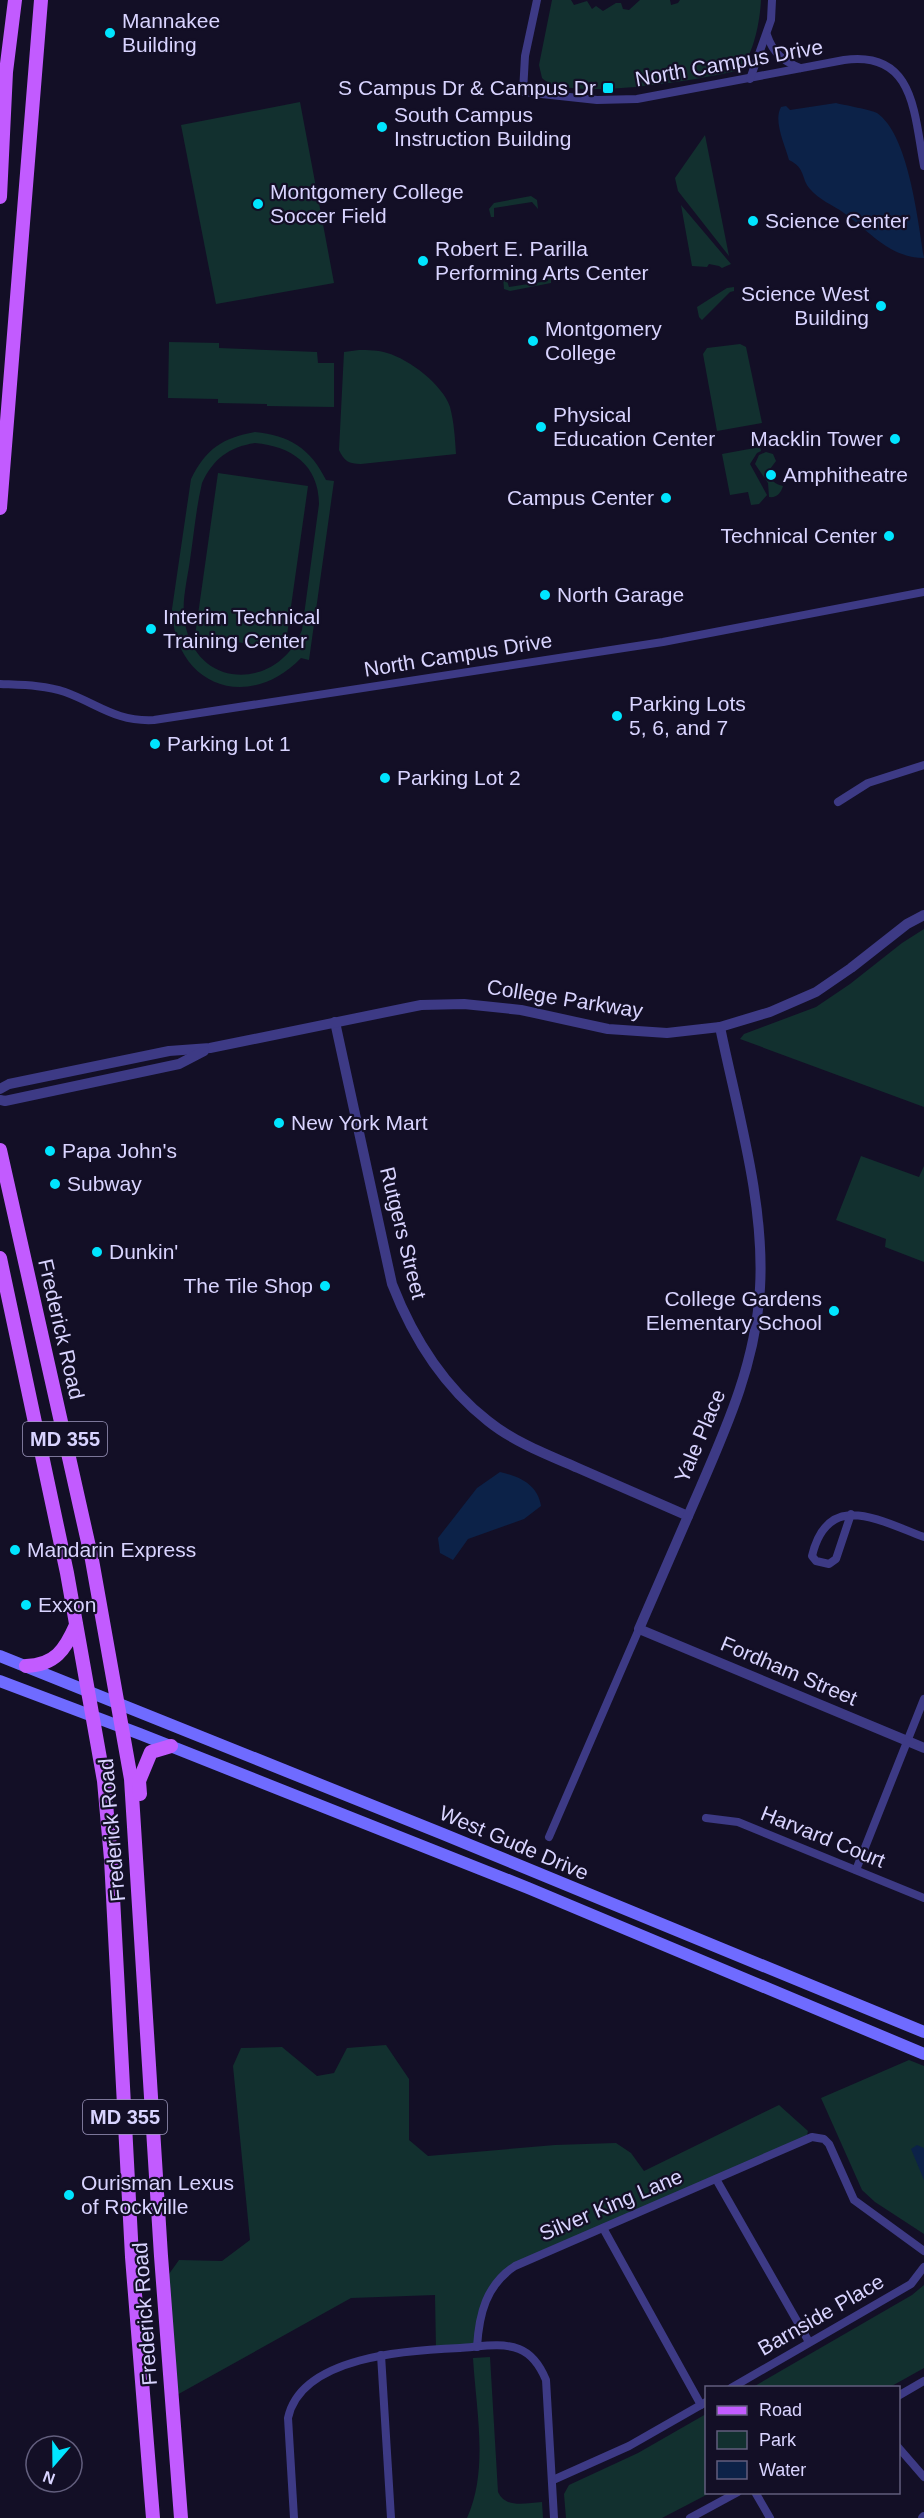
<svg xmlns="http://www.w3.org/2000/svg" width="924" height="2518" viewBox="0 0 924 2518" font-family="Helvetica,sans-serif">
<rect width="100%" height="100%" fill="#130f26"/>
<g fill="#12302f" fill-rule="evenodd">
<path d="M552,0h19l3,5 13,-4 5,8 4,-3 7,5 13,-8h5l2,6 6,1 11,-10h30l1,5 7,-2 2,-3h81c-1,21 -7,53 -21,70 -35,9 -173,33 -198,8l-3,-13z"/>
<polygon points="300,102 334,283 216,304 181,125"/>
<polygon points="705,135 729,256 678,191 675,178"/>
<polygon points="531,196 537,200 538,209 532,202 494,208 494,217 491,217 489,209 494,203"/>
<polygon points="681,205 731,264 722,268 719,266 709,264 707,267 692,266"/>
<polygon points="548,269 551,271 551,283 510,291 504,289 503,277 506,278 509,287 548,281"/>
<polygon points="734,287 734,291 730,292 702,320 699,317 697,307 727,288"/>
<polygon points="169,342 219,343 219,348 317,352 318,363 334,363 334,407 267,406 267,404 218,403 218,399 168,398"/>
<polygon points="740,344 746,347 762,423 717,431 703,354 707,348"/>
<path d="M359,350c9,0 19,0 28,3 22,6 56,32 63,54 4,15 5,31 6,47l-95,10c-12,0 -17,-3 -22,-14l5,-98z"/>
<path d="M255,432c34,3 56,17 71,48l8,1 -25,179 -8,-2c-53,55 -127,28 -129,-49l19,-130c15,-30 31,-41 64,-47zM255,443c36,3 64,22 64,61l-17,126c-23,59 -101,61 -116,-2 -6,-22 1,-46 4,-68 4,-26 6,-52 12,-77 11,-24 27,-36 53,-40z"/>
<polygon points="760,447 761,451 757,453 750,464 767,495 759,504 751,505 748,492 730,495 722,454"/>
<path d="M766,452l7,2 3,7 -6,8c-2,10 4,15 13,17 -2,7 -6,12 -14,11l-1,-14 -13,-19 4,-9z"/>
<polygon points="218,473 308,486 285,649 195,636"/>
<polygon points="924,929 924,1107 740,1039 744,1034 816,1007 850,984 902,943"/>
<polygon points="861,1156 919,1177 924,1166 924,1262 885,1247 886,1239 836,1220"/>
<polygon points="386,2045 409,2079 409,2140 428,2156 555,2145 616,2143 631,2153 644,2171 779,2105 808,2131 806,2139 515,2266 487,2297 477,2347 436,2349 435,2295 351,2298 175,2396 163,2274 169,2274 179,2260 222,2261 250,2240 233,2066 241,2048 282,2047 317,2076 334,2073 347,2048"/>
<polygon points="909,2060 924,2066 924,2234 875,2202 862,2190 821,2098"/>
<polygon points="924,2285 924,2368 890,2387 753,2387 912,2295"/>
<path d="M490,2357l8,135c8,17 28,11 44,10l1,16h-76c22,-49 9,-108 6,-160z"/>
<polygon points="706,2414 706,2492 710,2493 662,2518 566,2518 564,2494 569,2485 638,2453"/>
</g>
<g fill="#0c2248">
<path d="M836,103c8,2 36,7 41,10 32,22 41,109 47,145 -34,0 -55,-27 -80,-45 -11,-8 -25,-13 -34,-24 -9,-10 -4,-21 -21,-29 -4,-15 -16,-39 -8,-53l5,-1 4,4z"/>
<path d="M500,1472c18,4 38,12 41,34l-17,13 -56,20 -15,21 -13,-7 -2,-15 39,-50z"/>
<polygon points="917,2145 924,2148 924,2180 911,2149"/>
</g>
<g fill="none" stroke-linecap="round" stroke-linejoin="round">
<g stroke="#3d3a85" stroke-width="8">
<path d="M537,0l-12,56 -2,36 74,8 40,-1 207,-39c71,-10 70,54 80,106"/>
<path d="M767,35c6,18 16,26 33,33"/>
<polyline points="750,79 771,20 772,0"/>
<path d="M0,684c21,1 45,1 65,8 33,12 51,30 89,28l509,-78 261,-50"/>
<polyline points="838,802 868,783 924,765"/>
<path d="M851,1514l-15,45 -7,5 -13,-3 -4,-5c16,-67 68,-35 112,-19"/>
<polyline points="706,1818 738,1822 924,1898"/>
<polyline points="549,1837 639,1629"/>
<polyline points="856,1870 924,1699"/>
<polyline points="716,2179 809,2342"/>
<polyline points="603,2228 701,2405"/>
<path d="M477,2347c2,-33 9,-62 38,-81l297,-129 12,2 5,5 25,56 70,51"/>
<polyline points="381,2355 391,2518"/>
<polyline points="731,2388 911,2284 924,2267"/>
<polyline points="898,2396 924,2381"/>
<polyline points="898,2447 924,2477"/>
<polyline points="553,2480 629,2446 706,2402"/>
<polyline points="755,2492 770,2518"/>
<path d="M294,2518l-6,-100c13,-62 121,-68 172,-70 19,-1 41,-6 59,1 13,5 22,19 27,31l8,138"/>
<polyline points="690,2518 738,2492"/>
</g>
<g stroke="#3d3a85" stroke-width="10">
<path d="M335,1022l57,262c21,54 50,101 96,137 26,21 60,34 90,47 37,16 73,32 110,48"/>
<path d="M720,1027c17,83 45,176 40,261 -4,76 -35,143 -65,212 -19,43 -37,86 -56,129l285,119"/>
<polyline points="0,1089 9,1084 169,1051 210,1048 421,1005 464,1004 521,1010 608,1029 667,1033 720,1027 770,1012 816,992 851,968 907,924 924,915"/>
<polyline points="0,1100 5,1101 179,1064 204,1051"/>
<polyline points="923,2518 924,2517"/>
</g>
<g stroke="#6f6bff" stroke-width="12">
<polyline points="0,1656 443,1834 924,2032"/>
<polyline points="0,1681 140,1734 528,1888 924,2054"/>
</g>
<g stroke="#c25bff" stroke-width="14">
<polyline points="0,197 6,72 15,0"/>
<polyline points="0,508 41,0"/>
<polyline points="0,1150 92,1560 131,1779 161,2256 181,2518"/>
<polyline points="0,1258 67,1573 104,1781 111,1859 132,2257 153,2518"/>
<path d="M26,1666c29,-1 39,-16 50,-41"/>
<polyline points="140,1794 139,1781 151,1752 171,1746"/>
</g>
</g>
<g fill="#00e5ff" stroke="#130f26" stroke-width="2">
<circle cx="110" cy="33" r="6"/>
<rect x="602" y="82" width="12" height="12" rx="3"/>
<circle cx="382" cy="127" r="6"/>
<circle cx="258" cy="204" r="6"/>
<circle cx="753" cy="221" r="6"/>
<circle cx="423" cy="261" r="6"/>
<circle cx="881" cy="306" r="6"/>
<circle cx="533" cy="341" r="6"/>
<circle cx="541" cy="427" r="6"/>
<circle cx="895" cy="439" r="6"/>
<circle cx="771" cy="475" r="6"/>
<circle cx="666" cy="498" r="6"/>
<circle cx="889" cy="536" r="6"/>
<circle cx="545" cy="595" r="6"/>
<circle cx="151" cy="629" r="6"/>
<circle cx="617" cy="716" r="6"/>
<circle cx="155" cy="744" r="6"/>
<circle cx="385" cy="778" r="6"/>
<circle cx="279" cy="1123" r="6"/>
<circle cx="50" cy="1151" r="6"/>
<circle cx="55" cy="1184" r="6"/>
<circle cx="97" cy="1252" r="6"/>
<circle cx="325" cy="1286" r="6"/>
<circle cx="834" cy="1311" r="6"/>
<circle cx="15" cy="1550" r="6"/>
<circle cx="26" cy="1605" r="6"/>
<circle cx="69" cy="2195" r="6"/>
</g>
<g text-anchor="middle" stroke-width="4.5" stroke-linejoin="round" paint-order="stroke">
<g fill="#130f26" stroke="#9e99be" stroke-width="1.5">
<rect x="23" y="1422" width="84" height="34" rx="4.5"/>
<rect x="83" y="2100" width="84" height="34" rx="4.5"/>
</g>
<g font-size="20" font-weight="bold" fill="#d9d4ff">
<text x="65" y="1446">MD 355</text>
<text x="125" y="2124">MD 355</text>
</g>
<g font-size="21" fill="#d9d4ff" stroke="#130f26" text-anchor="start">
<text x="122" y="28">Mannakee<tspan x="122" dy="24">Building</tspan></text>
<text x="596" y="95" text-anchor="end">S Campus Dr &amp; Campus Dr</text>
<text x="394" y="122">South Campus<tspan x="394" dy="24">Instruction Building</tspan></text>
<text x="270" y="199">Montgomery College<tspan x="270" dy="24">Soccer Field</tspan></text>
<text x="765" y="228">Science Center</text>
<text x="435" y="256">Robert E. Parilla<tspan x="435" dy="24">Performing Arts Center</tspan></text>
<text x="869" y="301" text-anchor="end">Science West<tspan x="869" dy="24">Building</tspan></text>
<text x="545" y="336">Montgomery<tspan x="545" dy="24">College</tspan></text>
<text x="553" y="422">Physical<tspan x="553" dy="24">Education Center</tspan></text>
<text x="883" y="446" text-anchor="end">Macklin Tower</text>
<text x="783" y="482">Amphitheatre</text>
<text x="654" y="505" text-anchor="end">Campus Center</text>
<text x="877" y="543" text-anchor="end">Technical Center</text>
<text x="557" y="602">North Garage</text>
<text x="163" y="624">Interim Technical<tspan x="163" dy="24">Training Center</tspan></text>
<text x="629" y="711">Parking Lots<tspan x="629" dy="24">5, 6, and 7</tspan></text>
<text x="167" y="751">Parking Lot 1</text>
<text x="397" y="785">Parking Lot 2</text>
<text x="291" y="1130">New York Mart</text>
<text x="62" y="1158">Papa John's</text>
<text x="67" y="1191">Subway</text>
<text x="109" y="1259">Dunkin'</text>
<text x="313" y="1293" text-anchor="end">The Tile Shop</text>
<text x="822" y="1306" text-anchor="end">College Gardens<tspan x="822" dy="24">Elementary School</tspan></text>
<text x="27" y="1557">Mandarin Express</text>
<text x="38" y="1612">Exxon</text>
<text x="81" y="2190">Ourisman Lexus<tspan x="81" dy="24">of Rockville</tspan></text>
</g>
<g font-size="21" fill="#d9d4ff" stroke="#130f26">
<text transform="translate(729 63) rotate(-10)" y="7">North Campus Drive</text>
<text transform="translate(458 655) rotate(-9)" y="7">North Campus Drive</text>
<text transform="translate(565 999) rotate(9)" y="7">College Parkway</text>
<text transform="translate(403 1233) rotate(76)" y="7">Rutgers Street</text>
<text transform="translate(61 1329) rotate(77)" y="7">Frederick Road</text>
<text transform="translate(700 1436) rotate(-67)" y="7">Yale Place</text>
<text transform="translate(789 1671) rotate(23)" y="7">Fordham Street</text>
<text transform="translate(112 1830) rotate(-95)" y="7">Frederick Road</text>
<text transform="translate(823 1837) rotate(22)" y="7">Harvard Court</text>
<text transform="translate(514 1843) rotate(23)" y="7">West Gude Drive</text>
<text transform="translate(611 2205) rotate(-23)" y="7">Silver King Lane</text>
<text transform="translate(145 2314) rotate(-94)" y="7">Frederick Road</text>
<text transform="translate(821 2315) rotate(-30)" y="7">Barnside Place</text>
</g>
</g>
<rect x="705" y="2386" width="195" height="108" fill="#130f26" stroke="#625e7d" stroke-width="1.5"/>
<rect x="717" y="2406" width="30" height="9" fill="#c25bff" stroke="#625e7d" stroke-width="1.5"/>
<text x="759" y="2416" font-size="18" fill="#d9d4ff">Road</text>
<rect x="717" y="2431" width="30" height="18" fill="#12302f" stroke="#625e7d" stroke-width="1.5"/>
<text x="759" y="2446" font-size="18" fill="#d9d4ff">Park</text>
<rect x="717" y="2461" width="30" height="18" fill="#0c2248" stroke="#625e7d" stroke-width="1.5"/>
<text x="759" y="2476" font-size="18" fill="#d9d4ff">Water</text>
<g transform="translate(54 2464) rotate(200)"><circle r="28" fill="#130f26" stroke="#625e7d" stroke-width="1.5"/>
<path d="M0-4.5L10 22L0 15L-10 22Z" fill="#00e5ff"/>
<text y="-9" font-size="16" font-weight="bold" text-anchor="middle" fill="#d9d4ff">N</text>
</g>
</svg>
